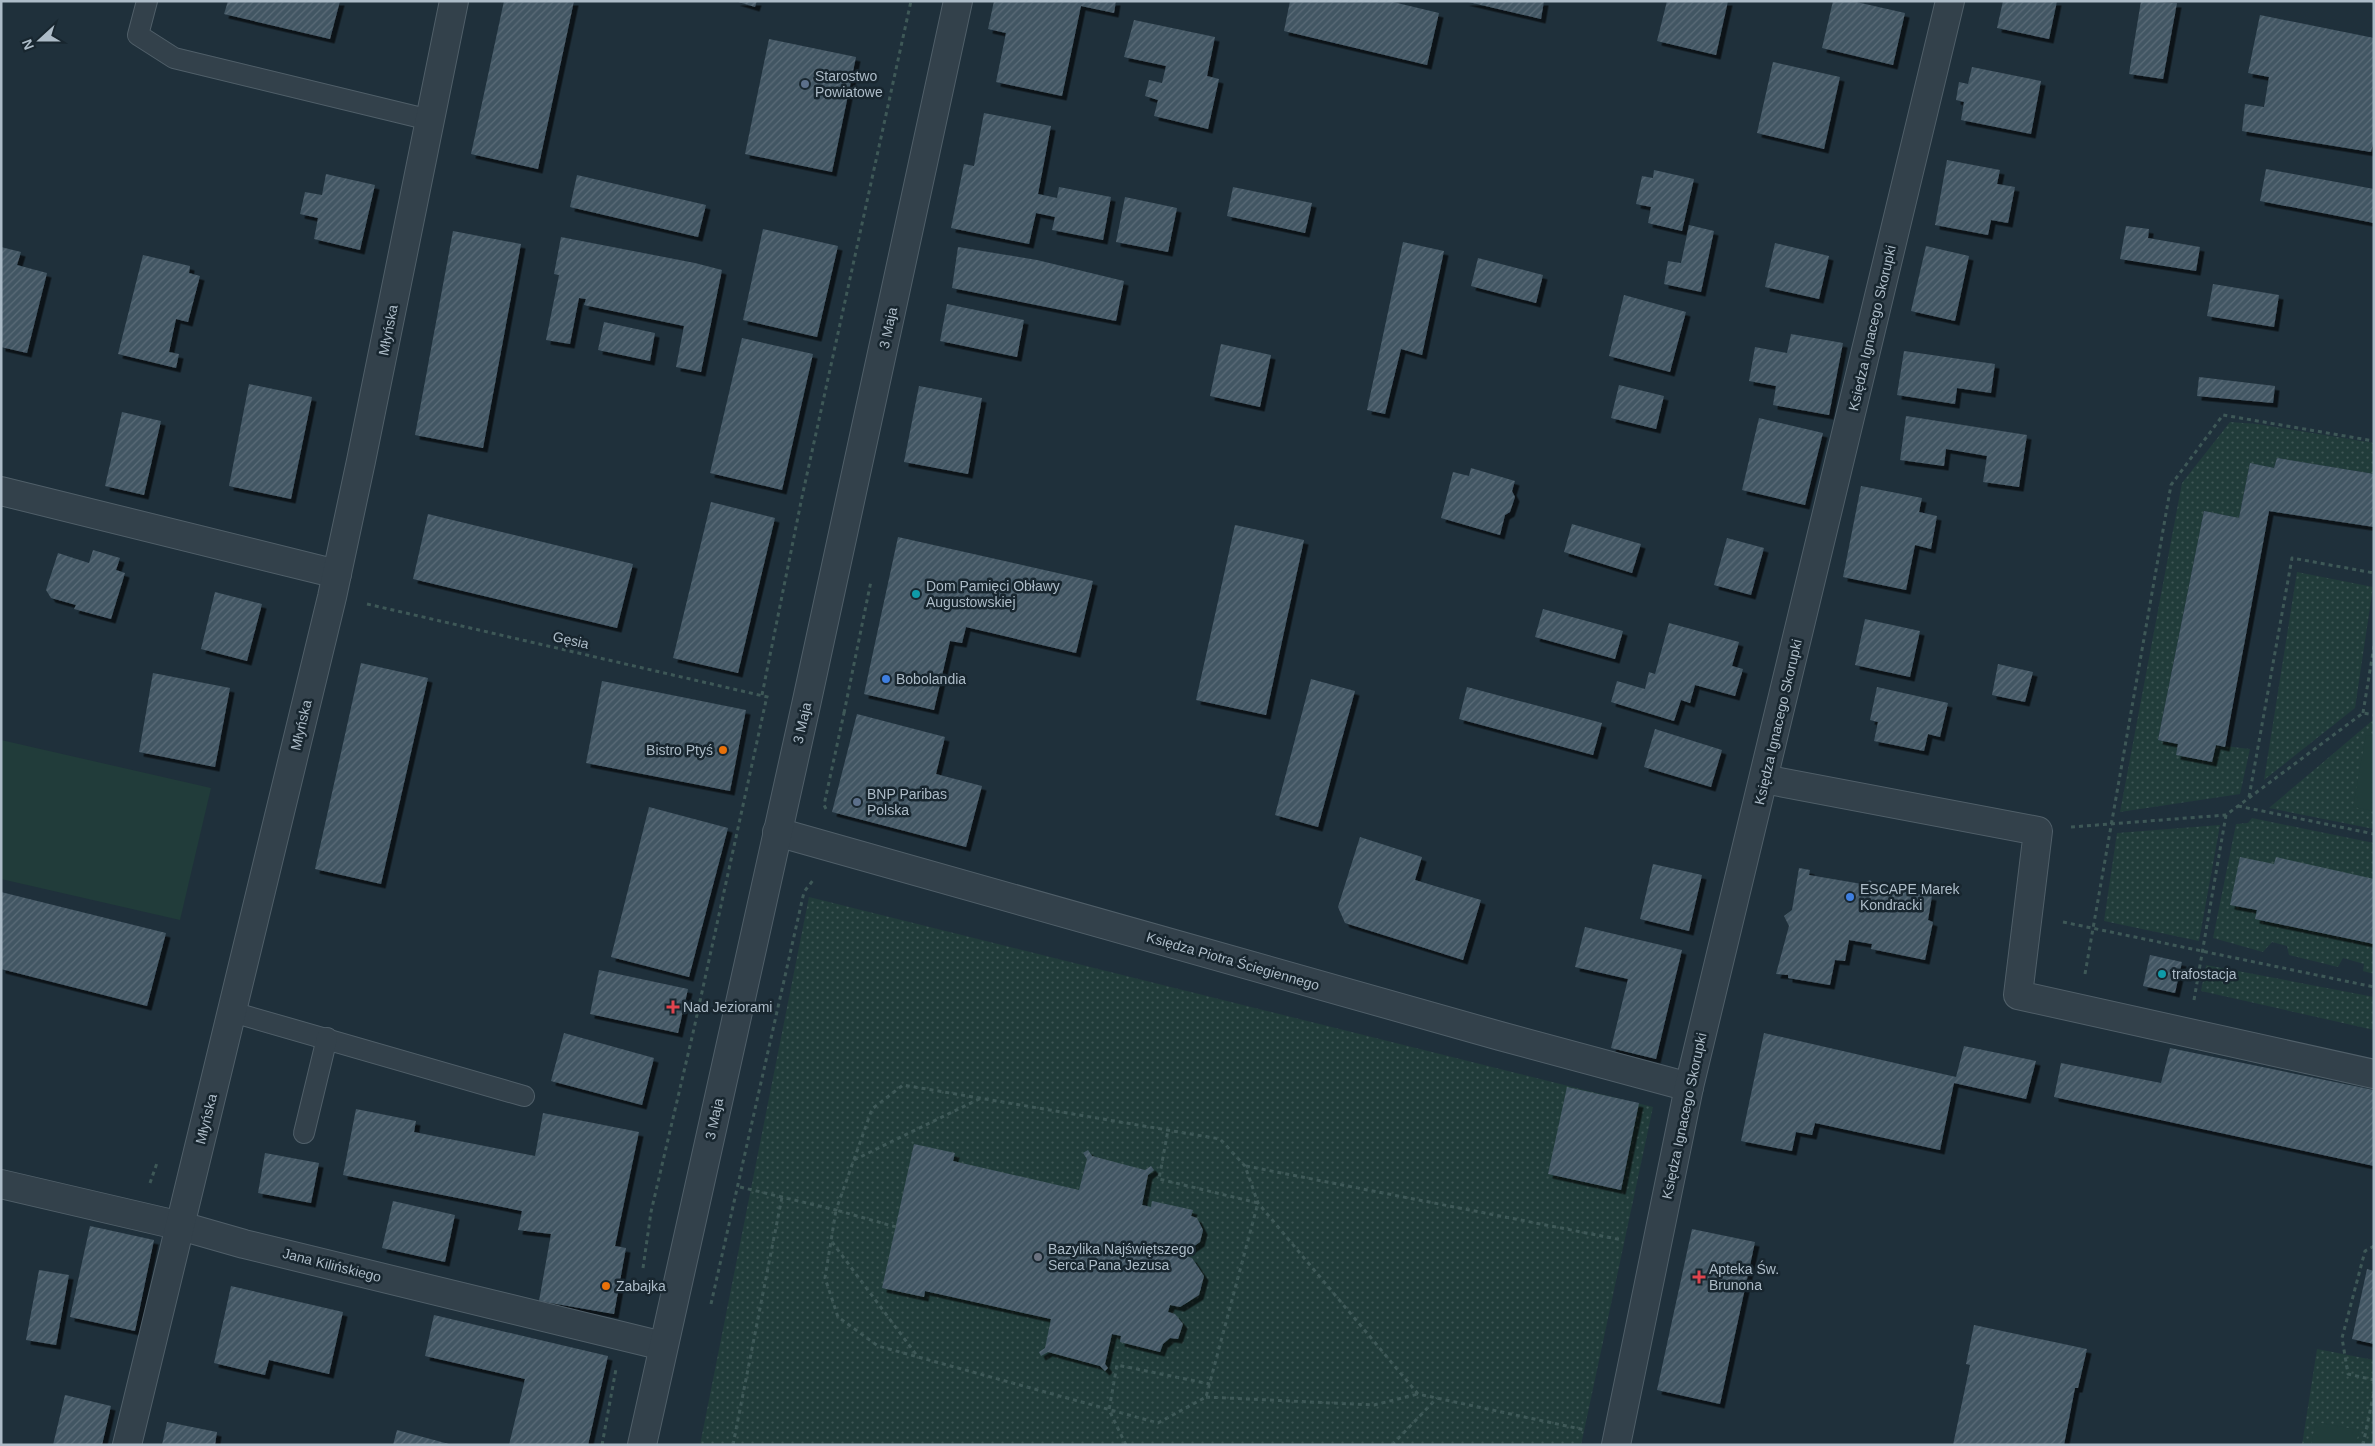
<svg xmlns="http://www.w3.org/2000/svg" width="2375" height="1446" viewBox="0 0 2375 1446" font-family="Helvetica,sans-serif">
<defs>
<pattern id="grass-dots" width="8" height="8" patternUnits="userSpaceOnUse" patternTransform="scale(1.25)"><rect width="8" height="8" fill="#213c3a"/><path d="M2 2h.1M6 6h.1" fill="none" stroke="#3f5655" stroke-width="1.8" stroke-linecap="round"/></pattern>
<pattern id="building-hatch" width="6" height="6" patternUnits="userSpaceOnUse" patternTransform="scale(1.25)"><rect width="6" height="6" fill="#425663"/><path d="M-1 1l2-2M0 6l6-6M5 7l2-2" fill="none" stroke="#5b6c78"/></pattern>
<filter id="shadow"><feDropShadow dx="4.5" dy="4.5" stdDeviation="0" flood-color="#0009"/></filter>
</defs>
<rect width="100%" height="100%" fill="#1f303b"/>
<g fill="url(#grass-dots)">
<polygon points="2230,422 2257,424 2374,443 2374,474 2277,458 2274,468 2250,463 2239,518 2204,511 2158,740 2178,744 2177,755 2212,762 2216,745 2250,749 2240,794 2120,812 2182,483"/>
<polygon points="2297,572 2373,587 2355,708 2264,780"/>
<polygon points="2373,720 2374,829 2269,808"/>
<polygon points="2252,818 2374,843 2374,974 2363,971 2364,964 2343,958 2338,967 2289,955 2287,946 2272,942 2263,952 2213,938 2236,824 2248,823"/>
<polygon points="2220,825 2199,941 2104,921 2117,833"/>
<polygon points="809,897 1653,1107 1581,1445 700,1445"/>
<polygon points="2206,965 2374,997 2374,1030 2201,991"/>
<polygon points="2317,1349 2374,1360 2374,1445 2302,1445"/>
</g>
<g fill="#213c3a">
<polygon points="2366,735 2374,736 2374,811 2353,807"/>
<polygon points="1,740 211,788 180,920 1,879"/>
<polygon points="2316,1422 2359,1430 2356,1445 2311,1445"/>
</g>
<g fill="url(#building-hatch)" filter="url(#shadow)">
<polygon points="228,1 340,1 330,39 224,14"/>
<polygon points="504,1 574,1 538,169 471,154"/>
<polygon points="735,1 757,1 755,7"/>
<polygon points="994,1 1116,1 1114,13 1081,6 1062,96 996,82 1006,33 988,29"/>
<polygon points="1290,1 1389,1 1439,13 1427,65 1284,31"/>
<polygon points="1464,1 1544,1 1541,19"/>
<polygon points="1667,1 1728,1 1716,55 1657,41"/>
<polygon points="1833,1 1852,1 1905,13 1893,65 1822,48"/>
<polygon points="2003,1 2057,1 2049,39 1997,28"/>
<polygon points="2141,1 2177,3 2163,79 2129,74"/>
<polygon points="2260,15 2374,38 2374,139 2371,152 2242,131 2245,104 2264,107 2269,77 2248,73"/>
<polygon points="1134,20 1215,37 1207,76 1219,79 1208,129 1154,116 1158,100 1145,96 1149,80 1162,83 1166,66 1124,57"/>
<polygon points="769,39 856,57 832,172 745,154"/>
<polygon points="1773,62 1840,77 1824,149 1757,133"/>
<polygon points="1972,67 2041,81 2031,134 1961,120 1964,102 1956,100 1959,82 1968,84"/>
<polygon points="984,113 1051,126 1038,194 1057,198 1059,187 1111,197 1103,240 1052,230 1055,217 1036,213 1029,244 951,228 964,164 974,166"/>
<polygon points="1947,160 2000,170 1997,184 2015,187 2008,223 1991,220 1988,235 1935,225"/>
<polygon points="2266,169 2374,189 2374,223 2260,201"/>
<polygon points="1654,170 1694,179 1682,231 1648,223 1651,207 1636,204 1642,176 1653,178"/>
<polygon points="326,174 375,185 360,250 314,239 318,218 300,214 305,192 322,195"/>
<polygon points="577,175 706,205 698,237 570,207"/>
<polygon points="1233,187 1312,203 1305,233 1227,216"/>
<polygon points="1125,197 1177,208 1168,252 1116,242"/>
<polygon points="1689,225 1714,231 1701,292 1664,284 1668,261 1681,263"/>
<polygon points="2126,226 2149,229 2148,238 2200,247 2196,271 2120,259"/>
<polygon points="763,229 838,246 817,337 743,320"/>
<polygon points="453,231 521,244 483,448 415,435"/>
<polygon points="561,237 695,263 722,270 701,372 676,367 684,326 584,305 586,299 579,298 570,344 546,340 559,275 554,274"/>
<polygon points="1403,242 1444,251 1422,355 1401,349 1385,414 1367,410"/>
<polygon points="1775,243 1829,256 1819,299 1765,287"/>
<polygon points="1926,246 1969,256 1955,321 1911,311"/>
<polygon points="1,247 21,252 17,265 47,273 27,353 1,347"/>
<polygon points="958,247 1037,260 1124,281 1116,321 952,288"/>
<polygon points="143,255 190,266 189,273 200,276 188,322 176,319 173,333 169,352 179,354 176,368 118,354"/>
<polygon points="1478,258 1543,275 1536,303 1471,286"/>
<polygon points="2213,284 2279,295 2274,327 2207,316"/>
<polygon points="1624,295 1686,312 1670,372 1609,356"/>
<polygon points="947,304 1024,320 1017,357 940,341"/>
<polygon points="604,322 655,333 650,361 598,350"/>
<polygon points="1791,334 1843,343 1829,415 1773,405 1776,386 1749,381 1755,347 1787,353"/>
<polygon points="742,338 813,354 782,490 710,473"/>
<polygon points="1221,344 1271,355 1260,407 1210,396"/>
<polygon points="1904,351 1995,364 1991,393 1957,388 1955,404 1897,395"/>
<polygon points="2199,377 2275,386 2273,403 2197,396"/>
<polygon points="249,384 312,397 291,499 229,486"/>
<polygon points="1619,385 1664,396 1656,429 1611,418"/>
<polygon points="919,386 982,398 968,474 904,462"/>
<polygon points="122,412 161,421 144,495 105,486"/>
<polygon points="1906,416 2027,435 2019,487 1983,482 1987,456 1946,449 1944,466 1900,460"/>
<polygon points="1759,418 1823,433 1805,505 1742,490"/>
<polygon points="2277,458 2374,474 2374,527 2269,511 2225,747 2216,745 2212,762 2176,755 2178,744 2158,740 2204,511 2239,518 2250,463 2274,468"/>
<polygon points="1471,468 1515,481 1512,491 1515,497 1510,512 1505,515 1500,535 1441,518 1453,472 1469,476"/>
<polygon points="1861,486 1922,498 1919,512 1937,516 1931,549 1915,545 1906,590 1843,577"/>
<polygon points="711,502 775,518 738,673 673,658"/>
<polygon points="428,514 633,564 617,628 413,579"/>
<polygon points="1572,524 1641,544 1632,573 1564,552"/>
<polygon points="1235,525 1304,540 1266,715 1196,700"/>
<polygon points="898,537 1093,581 1076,653 966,627 962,643 950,641 934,710 864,694"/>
<polygon points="1727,538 1764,548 1751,595 1714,585"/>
<polygon points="93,550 120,558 116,570 125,573 111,619 74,609 76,605 51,598 46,590 58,553 89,563"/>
<polygon points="215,592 262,604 247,661 201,649"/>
<polygon points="1543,609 1623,631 1615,659 1535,637"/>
<polygon points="1865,619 1920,631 1910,677 1855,665"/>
<polygon points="1669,623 1739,642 1732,666 1743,669 1735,696 1695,685 1690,703 1681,700 1674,721 1611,702 1617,681 1645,689 1649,672 1655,674"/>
<polygon points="361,663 428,678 381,884 315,869"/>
<polygon points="1998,664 2033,672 2025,702 1992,695"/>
<polygon points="153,673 230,688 215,767 139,752"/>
<polygon points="1311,679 1355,691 1318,827 1275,815"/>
<polygon points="602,681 746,710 730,791 586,763"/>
<polygon points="1467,687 1602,723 1593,755 1459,719"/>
<polygon points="1877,687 1948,703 1940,737 1928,734 1924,751 1874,741 1878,722 1870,720"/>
<polygon points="857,714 945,737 936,774 982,786 966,847 832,812"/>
<polygon points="1655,729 1722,750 1711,787 1644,767"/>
<polygon points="649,807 728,828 689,977 611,957"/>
<polygon points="1360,837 1422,857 1415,880 1481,900 1463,960 1345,923 1338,907"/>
<polygon points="2240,857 2274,864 2276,857 2374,879 2374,944 2255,919 2257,910 2230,905"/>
<polygon points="1653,864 1702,875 1689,931 1640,919"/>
<polygon points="1799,868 1810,870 1809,875 1862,884 1870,880 1877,887 1932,896 1928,920 1933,922 1925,960 1871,949 1872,944 1849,940 1845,961 1835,960 1830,985 1788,978 1788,975 1776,974 1789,926 1784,916 1792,910"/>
<polygon points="1,892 166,933 147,1006 1,969"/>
<polygon points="1585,927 1682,950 1656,1059 1611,1048 1628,979 1575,967"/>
<polygon points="2150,955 2182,962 2175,993 2143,986"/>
<polygon points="599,970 688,989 678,1033 590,1014"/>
<polygon points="564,1033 654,1058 642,1105 551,1081"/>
<polygon points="1764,1033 1956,1077 1964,1046 2036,1061 2026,1099 1954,1083 1940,1150 1815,1123 1812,1135 1796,1132 1792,1151 1741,1141"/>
<polygon points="2170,1048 2374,1090 2374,1166 2054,1097 2061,1063 2161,1083"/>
<polygon points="1567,1087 1639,1103 1621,1190 1548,1174"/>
<polygon points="356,1109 416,1121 414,1132 535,1156 543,1113 639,1132 615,1246 626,1248 614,1314 539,1301 551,1234 518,1230 522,1211 343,1175"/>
<polygon points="914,1144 955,1153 953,1161 1079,1190 1087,1159 1083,1153 1088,1150 1092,1156 1145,1170 1151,1166 1154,1170 1148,1175 1142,1205 1151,1207 1152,1201 1193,1210 1191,1216 1197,1218 1203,1230 1200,1242 1190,1249 1183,1248 1182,1255 1192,1258 1204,1276 1199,1295 1180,1307 1170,1305 1168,1312 1175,1314 1183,1324 1178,1339 1170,1338 1163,1344 1160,1352 1120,1342 1121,1336 1112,1334 1105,1364 1108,1368 1105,1371 1100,1366 1048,1352 1041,1356 1039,1352 1045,1348 1051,1319 925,1291 924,1297 882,1288"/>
<polygon points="265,1153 319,1163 311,1203 258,1193"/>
<polygon points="393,1201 455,1215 445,1262 382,1248"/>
<polygon points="90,1226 154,1240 135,1331 70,1317"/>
<polygon points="1692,1229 1755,1242 1720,1404 1657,1390"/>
<polygon points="2367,1269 2374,1271 2374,1344 2352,1339"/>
<polygon points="39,1270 69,1275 56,1345 26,1340"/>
<polygon points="231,1286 343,1312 329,1374 269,1360 265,1375 214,1363"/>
<polygon points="434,1315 608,1356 588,1445 509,1445 525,1379 425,1356"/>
<polygon points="1974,1325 2087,1349 2078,1388 2075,1388 2064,1445 1953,1445 1970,1365 1966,1364"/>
<polygon points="65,1395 111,1406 102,1445 53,1445"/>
<polygon points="167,1422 217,1432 215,1445 162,1445"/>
<polygon points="397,1430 449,1444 449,1445 393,1445"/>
</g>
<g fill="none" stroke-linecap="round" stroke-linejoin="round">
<g stroke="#505f69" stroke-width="22">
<g id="service">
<polyline points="147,1 138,35 174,58 430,120"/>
<polyline points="232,1012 524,1096"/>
<polyline points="304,1133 327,1038"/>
</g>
</g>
<g stroke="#505f69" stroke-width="30">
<g id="minor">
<polyline points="1,491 337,574"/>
<polyline points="1764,779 2038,831 2018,995 2374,1074"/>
<polyline points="777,832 1500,1036 1689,1087"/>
<polyline points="1,1184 181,1226 244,1244 663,1346"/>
<polyline points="127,1445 332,597 361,461 454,1"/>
<polyline points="1616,1445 1689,1087 1950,1"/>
</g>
</g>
<g stroke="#505f69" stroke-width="30">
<polyline id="tertiary" points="642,1445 806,705 958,1"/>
</g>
<g stroke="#3e5857" stroke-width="3" stroke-dasharray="4 4" stroke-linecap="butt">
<polyline points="2371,1 2374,2"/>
<polyline points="367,604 772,698"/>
<polyline points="762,695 802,497 911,1"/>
<polyline points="844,713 871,581"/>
<polyline points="2363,713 2374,646"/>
<polyline points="2249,797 2292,558 2374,573"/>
<polyline points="2238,806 2374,834"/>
<polyline points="826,809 824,805 844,713 840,712"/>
<polyline points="2071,827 2226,815 2363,713 2374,715"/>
<polyline points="2063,922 2374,987"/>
<polyline points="2085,974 2171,485 2223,415 2374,441"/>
<polyline points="2194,1000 2226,815"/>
<polyline points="854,1160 981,1098"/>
<polyline points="1246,1166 1622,1240"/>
<polyline points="150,1183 157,1163"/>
<polyline points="740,1187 836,1210 872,1109 903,1085 1220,1139 1245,1166 1258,1203 1418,1394 1585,1430"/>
<polyline points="896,1227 836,1210 825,1278 838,1317 878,1346 1158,1423 1206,1397 1258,1203 1159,1179 1168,1130"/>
<polyline points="832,1242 918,1357"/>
<polyline points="2374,1246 2365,1251 2342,1338 2348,1374 2374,1380"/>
<polyline points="643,1268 651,1212 693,1033 767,696"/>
<polyline points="711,1304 804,892 814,879"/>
<polyline points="1206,1397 1374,1405 1418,1394"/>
<polyline points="602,1445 616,1369"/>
<polyline points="733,1445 782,1197"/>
<polyline points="1126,1445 1109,1410 1117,1365 1210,1384"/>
<polyline points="1392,1445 1437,1398"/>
<polyline points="2363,1445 2374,1392"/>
</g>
<use href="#service" stroke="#33414b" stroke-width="20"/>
<use href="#minor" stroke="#33414b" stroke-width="28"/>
<use href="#tertiary" stroke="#33414b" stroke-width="28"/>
</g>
<g fill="#5c6f8a" stroke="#18262f" stroke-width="2">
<circle cx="805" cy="84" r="5"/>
<circle cx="857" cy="802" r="5"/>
</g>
<g fill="#0f9aa8" stroke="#18262f" stroke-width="2">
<circle cx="916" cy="594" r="5"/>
<circle cx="2162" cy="974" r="5"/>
</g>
<g fill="#3f7fe0" stroke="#18262f" stroke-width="2">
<circle cx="886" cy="679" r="5"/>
<circle cx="1850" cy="897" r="5"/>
</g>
<g fill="#e8710a" stroke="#18262f" stroke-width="2">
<circle cx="723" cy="750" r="5"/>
<circle cx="606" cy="1286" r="5"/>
</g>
<g fill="#e0444e" stroke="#18262f" stroke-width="2">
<path d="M670.5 999.5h5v5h5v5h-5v5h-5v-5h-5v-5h5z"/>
<path d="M1696.5 1269.5h5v5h5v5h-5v5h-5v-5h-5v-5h5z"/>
</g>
<circle fill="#6b7280" stroke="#18262f" stroke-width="2" cx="1038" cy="1257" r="5"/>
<g text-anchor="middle" stroke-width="5" stroke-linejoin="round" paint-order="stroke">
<g font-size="14" fill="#adbcc8" stroke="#18262f" text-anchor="start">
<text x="815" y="81">Starostwo<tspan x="815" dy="16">Powiatowe</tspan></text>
<text x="926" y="591">Dom Pamięci Obławy<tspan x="926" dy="16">Augustowskiej</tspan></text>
<text x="896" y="684">Bobolandia</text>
<text x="713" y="755" text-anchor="end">Bistro Ptyś</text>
<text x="867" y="799">BNP Paribas<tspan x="867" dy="16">Polska</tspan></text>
<text x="1860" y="894">ESCAPE Marek<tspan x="1860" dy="16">Kondracki</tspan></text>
<text x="2172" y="979">trafostacja</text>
<text x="683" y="1012">Nad Jeziorami</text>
<text x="1048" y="1254">Bazylika Najświętszego<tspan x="1048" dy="16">Serca Pana Jezusa</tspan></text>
<text x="1709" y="1274">Apteka Św.<tspan x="1709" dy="16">Brunona</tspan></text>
<text x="616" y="1291">Zabajka</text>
</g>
<g font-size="14" fill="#adbcc8" stroke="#18262f">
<text transform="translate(888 328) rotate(-78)" y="5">3 Maja</text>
<text transform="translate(1872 328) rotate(-77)" y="5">Księdza Ignacego Skorupki</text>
<text transform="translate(388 330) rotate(-79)" y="5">Młyńska</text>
<text transform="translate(571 640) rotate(13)" y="5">Gęsia</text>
<text transform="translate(1778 722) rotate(-77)" y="5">Księdza Ignacego Skorupki</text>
<text transform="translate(802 723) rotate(-77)" y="5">3 Maja</text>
<text transform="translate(301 725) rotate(-77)" y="5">Młyńska</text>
<text transform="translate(1233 961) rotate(16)" y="5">Księdza Piotra Ściegiennego</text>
<text transform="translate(1684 1116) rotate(-78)" y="5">Księdza Ignacego Skorupki</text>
<text transform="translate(206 1119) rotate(-76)" y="5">Młyńska</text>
<text transform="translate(714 1119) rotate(-78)" y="5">3 Maja</text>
<text transform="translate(332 1265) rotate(14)" y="5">Jana Kilińskiego</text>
</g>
</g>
<rect width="2375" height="1446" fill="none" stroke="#adbcc8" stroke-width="5"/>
<g transform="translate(40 40) rotate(249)" stroke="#18262f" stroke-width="4" paint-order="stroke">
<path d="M0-4L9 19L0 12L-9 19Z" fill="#adbcc8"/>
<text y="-8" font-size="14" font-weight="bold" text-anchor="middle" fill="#adbcc8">N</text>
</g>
</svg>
